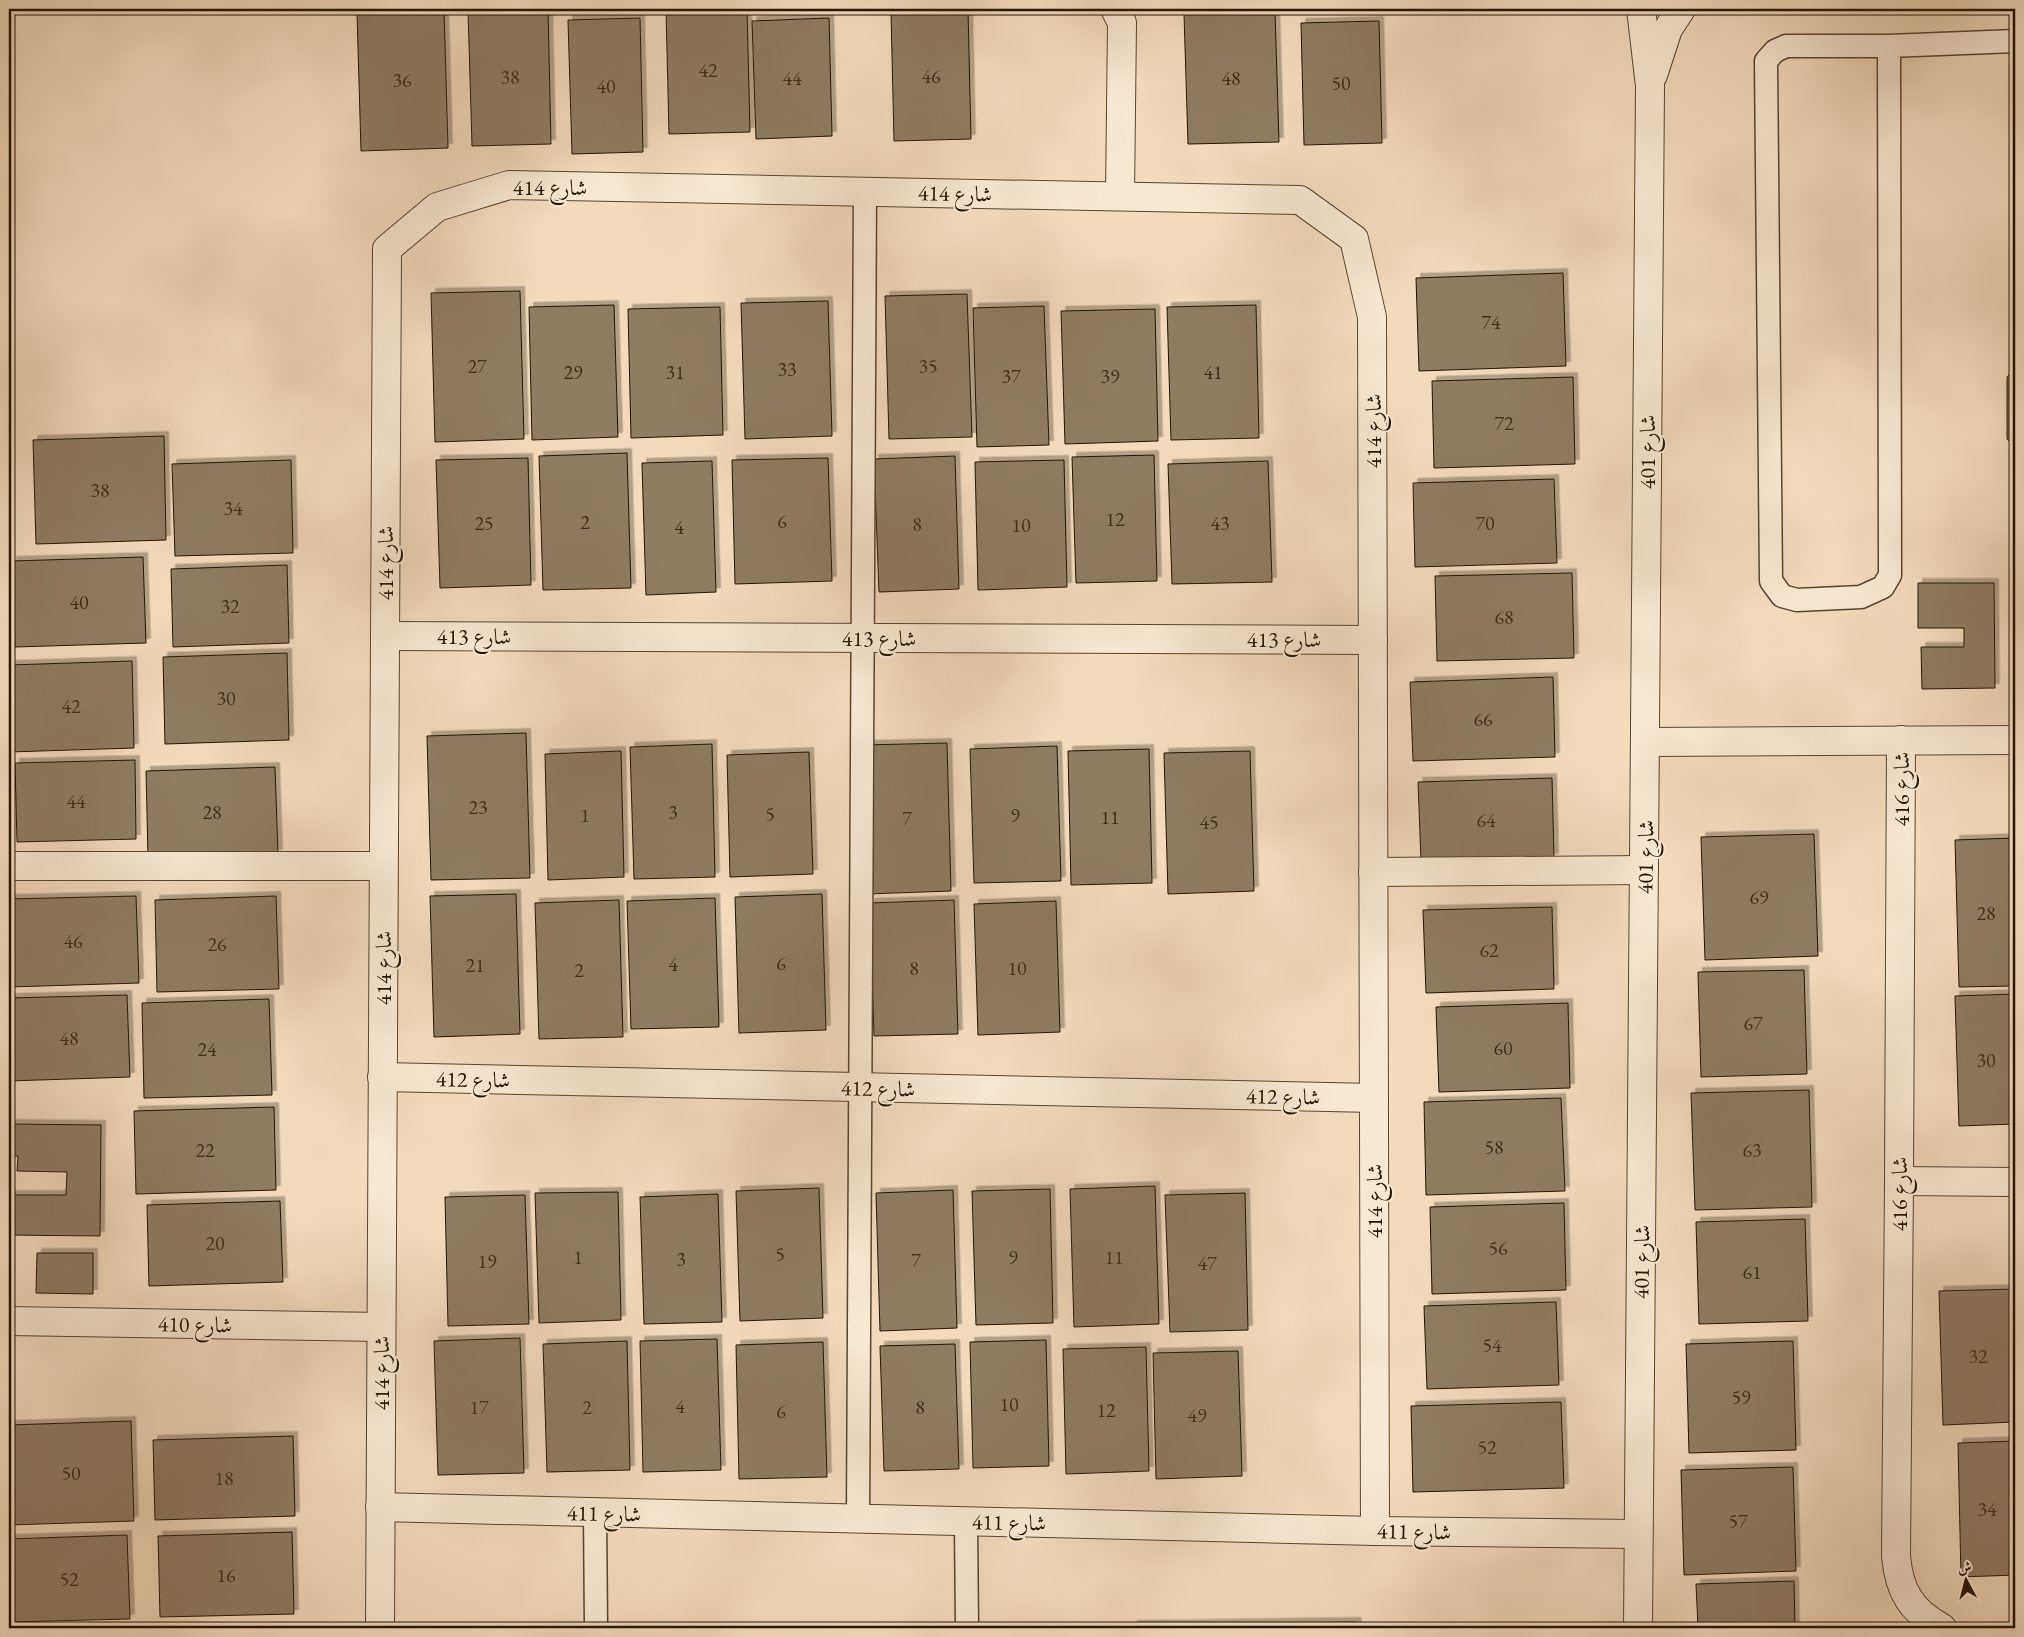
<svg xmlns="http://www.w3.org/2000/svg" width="2024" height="1637" viewBox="0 0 2024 1637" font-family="'EB Garamond',Amiri,serif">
<defs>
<filter id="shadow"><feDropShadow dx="4.5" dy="-4.5" stdDeviation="0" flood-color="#0004"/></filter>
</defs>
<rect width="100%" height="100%" fill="#f2dbbb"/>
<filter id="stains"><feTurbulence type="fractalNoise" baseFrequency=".004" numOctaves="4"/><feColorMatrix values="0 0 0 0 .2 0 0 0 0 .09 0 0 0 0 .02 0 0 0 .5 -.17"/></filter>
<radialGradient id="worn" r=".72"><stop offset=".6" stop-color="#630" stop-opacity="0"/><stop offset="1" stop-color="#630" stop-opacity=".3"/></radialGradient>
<g fill="#8e7c63" stroke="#221503" filter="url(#shadow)">
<polygon points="548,9 551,144 472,146 468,10"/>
<polygon points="666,9 747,9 750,132 669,134"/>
<polygon points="444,10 448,148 361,151 357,13"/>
<polygon points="968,10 971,139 894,141 891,13"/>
<polygon points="1275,12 1279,142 1188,144 1184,14"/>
<polygon points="640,18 643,152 572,154 568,20"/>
<polygon points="829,18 832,136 756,139 752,21"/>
<polygon points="1379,21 1382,143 1304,145 1301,23"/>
<polygon points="1563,273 1566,366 1419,371 1416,278"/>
<polygon points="520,291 524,439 435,442 431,293"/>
<polygon points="967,294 972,437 889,439 885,296"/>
<polygon points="828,301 832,436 745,439 741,303"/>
<polygon points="614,305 618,437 532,440 529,307"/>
<polygon points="1256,305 1259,438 1171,440 1167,307"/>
<polygon points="1044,306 1049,445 977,447 973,308"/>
<polygon points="720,307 723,435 631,438 628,309"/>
<polygon points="1155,309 1158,441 1065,444 1061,311"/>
<polygon points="2015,369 2015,447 2007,439 2007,377"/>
<polygon points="1573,377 1575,464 1434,468 1432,381"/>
<polygon points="164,436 166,540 36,544 33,440"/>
<polygon points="627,453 631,588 543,590 539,456"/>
<polygon points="1154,455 1157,581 1076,583 1072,457"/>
<polygon points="955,456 959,589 879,592 874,459"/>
<polygon points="528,458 531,585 440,588 436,460"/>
<polygon points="828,458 832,581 735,584 732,460"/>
<polygon points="291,460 293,553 175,556 172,464"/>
<polygon points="1064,460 1067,587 978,590 975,462"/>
<polygon points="712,461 716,592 646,595 642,463"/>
<polygon points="1268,461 1272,582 1172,584 1168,464"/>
<polygon points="1554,479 1557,563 1415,567 1413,483"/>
<polygon points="143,557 146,643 15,647 12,561"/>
<polygon points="287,565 289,643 173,647 171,569"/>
<polygon points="1572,573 1574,658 1437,661 1435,576"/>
<polygon points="1918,583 1994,583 1995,688 1922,689 1921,647 1964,647 1964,628 1918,628"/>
<polygon points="287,653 289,740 165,744 163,657"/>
<polygon points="132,661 134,748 9,752 9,665"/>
<polygon points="1553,677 1555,757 1413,761 1410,682"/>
<polygon points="526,733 530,878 431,880 427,736"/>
<polygon points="947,743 951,891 867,894 863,745"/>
<polygon points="712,744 715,877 634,879 630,747"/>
<polygon points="1057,746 1061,881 974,883 970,749"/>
<polygon points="1149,749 1152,883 1071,885 1068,751"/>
<polygon points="621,751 624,877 548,880 545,754"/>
<polygon points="1250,751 1254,891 1168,894 1164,753"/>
<polygon points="809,752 813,874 730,877 727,755"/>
<polygon points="135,760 136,839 17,842 15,763"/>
<polygon points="275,767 278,854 148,858 146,771"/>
<polygon points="1552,778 1554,858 1421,861 1418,782"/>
<polygon points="1814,834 1818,956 1705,960 1701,837"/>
<polygon points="2015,838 2015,986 1959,987 1955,840"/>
<polygon points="516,894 520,1034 434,1037 430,896"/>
<polygon points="822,894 826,1030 739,1033 735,897"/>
<polygon points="136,896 139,983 9,987 9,899"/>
<polygon points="276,896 279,989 157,992 155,900"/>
<polygon points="715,898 719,1027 631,1029 627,901"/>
<polygon points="619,900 623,1037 539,1039 535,903"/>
<polygon points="954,900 958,1034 874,1036 870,903"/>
<polygon points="1056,901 1060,1032 978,1035 974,904"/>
<polygon points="1552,907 1554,989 1426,993 1423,910"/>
<polygon points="1804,970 1807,1074 1701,1077 1698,972"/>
<polygon points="2015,994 2015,1124 1959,1126 1955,996"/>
<polygon points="127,995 130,1077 9,1081 9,998"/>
<polygon points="269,999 272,1095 144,1098 142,1003"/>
<polygon points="1568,1003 1570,1088 1439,1092 1436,1007"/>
<polygon points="1809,1090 1812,1207 1695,1210 1691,1093"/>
<polygon points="1561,1098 1565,1191 1426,1195 1424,1102"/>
<polygon points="274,1107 276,1190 136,1194 134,1111"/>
<polygon points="9,1124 101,1125 100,1236 9,1235 9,1195 66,1195 67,1172 17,1171 18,1156 9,1156"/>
<polygon points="1155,1186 1159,1324 1074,1327 1070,1189"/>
<polygon points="819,1188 823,1318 740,1321 736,1191"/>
<polygon points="1050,1189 1053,1323 976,1325 972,1191"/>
<polygon points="953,1190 957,1328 880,1331 876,1193"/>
<polygon points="618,1192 621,1320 539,1323 535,1193"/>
<polygon points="1245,1193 1248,1330 1170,1332 1165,1195"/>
<polygon points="718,1194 722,1322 644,1324 640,1197"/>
<polygon points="525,1195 529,1324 448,1326 445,1197"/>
<polygon points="280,1201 283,1282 149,1286 147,1205"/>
<polygon points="1564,1203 1566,1290 1432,1294 1430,1207"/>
<polygon points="1805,1219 1808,1321 1699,1324 1696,1222"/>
<polygon points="37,1253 93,1253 93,1294 36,1293"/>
<polygon points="2015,1289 2015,1422 1943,1425 1939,1291"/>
<polygon points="1556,1302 1559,1385 1427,1389 1424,1306"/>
<polygon points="520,1338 524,1473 438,1475 434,1341"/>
<polygon points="717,1339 721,1470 643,1472 640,1341"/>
<polygon points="1046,1340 1049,1466 973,1468 970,1342"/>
<polygon points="627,1341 630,1470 547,1472 543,1344"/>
<polygon points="1793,1341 1796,1450 1689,1453 1686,1344"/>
<polygon points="823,1342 827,1477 739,1479 736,1345"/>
<polygon points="955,1344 959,1469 884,1471 880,1346"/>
<polygon points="1146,1347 1149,1471 1066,1474 1063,1349"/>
<polygon points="1238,1351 1242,1476 1156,1479 1153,1353"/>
<polygon points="1561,1402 1564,1488 1413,1492 1411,1406"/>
<polygon points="131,1421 134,1521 9,1525 9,1425"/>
<polygon points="293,1436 295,1516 155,1520 153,1440"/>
<polygon points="2015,1441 2015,1575 1961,1577 1958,1443"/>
<polygon points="1793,1467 1796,1571 1684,1575 1681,1470"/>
<polygon points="292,1532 294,1614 160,1617 158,1536"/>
<polygon points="127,1535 130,1619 9,1622 9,1539"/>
<polygon points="1794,1581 1795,1628 1698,1628 1696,1584"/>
<polygon points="1356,1622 1357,1628 1133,1628 1133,1625"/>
</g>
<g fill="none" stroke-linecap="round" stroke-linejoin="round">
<g stroke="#564631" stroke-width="25">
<g id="service">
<polyline points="1889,46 1890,575 1883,587 1861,597 1797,600 1782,596 1771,581 1766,61 1775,51 1786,46 1889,46 2015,41"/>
<polyline points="595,1513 596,1628"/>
<polyline points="858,1519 865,192"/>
<polyline points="966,1521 967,1628"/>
</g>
</g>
<g stroke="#564631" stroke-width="30">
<g id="minor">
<polyline points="1115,9 1122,23 1120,196"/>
<polyline points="1653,75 1668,29 1681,9"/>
<polyline points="385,636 1373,640"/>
<path d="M1901,740l-2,441 -3,375c3,35 15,55 46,72"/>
<polyline points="1645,742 2015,740"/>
<polyline points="9,866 383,866"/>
<polyline points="1373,872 1644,870"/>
<polyline points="382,1077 1374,1098"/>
<polyline points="1899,1181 2015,1182"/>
<polyline points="9,1321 381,1327"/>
<polyline points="380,1507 1375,1531 1638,1534"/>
<polyline points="380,1628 387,249 437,207 509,185 1300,200 1354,239 1372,317 1375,1531"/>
<polyline points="1638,1628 1650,86 1641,9"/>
</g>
</g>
<use href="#service" stroke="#f7e8d3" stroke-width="22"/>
<use href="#minor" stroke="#f7e8d3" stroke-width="28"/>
</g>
<g text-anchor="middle" stroke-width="4" stroke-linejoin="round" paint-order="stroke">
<g font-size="20" fill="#3d2f1b">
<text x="708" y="77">42</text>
<text x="931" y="83">46</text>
<text x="510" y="84">38</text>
<text x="792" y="85">44</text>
<text x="1231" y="85">48</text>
<text x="402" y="87">36</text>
<text x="1341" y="90">50</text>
<text x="606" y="93">40</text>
<text x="1491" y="329">74</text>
<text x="477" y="373">27</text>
<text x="928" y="373">35</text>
<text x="787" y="376">33</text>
<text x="573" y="379">29</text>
<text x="675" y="379">31</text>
<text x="1213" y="379">41</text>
<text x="1011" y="383">37</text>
<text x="1110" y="383">39</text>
<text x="1504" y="430">72</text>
<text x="100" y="497">38</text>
<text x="233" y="515">34</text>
<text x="1115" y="526">12</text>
<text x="782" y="528">6</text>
<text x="585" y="529">2</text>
<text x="484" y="530">25</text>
<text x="1220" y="530">43</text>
<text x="1485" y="530">70</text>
<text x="917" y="531">8</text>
<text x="1021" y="532">10</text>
<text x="679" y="534">4</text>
<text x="79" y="609">40</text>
<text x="230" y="613">32</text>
<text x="1504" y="624">68</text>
<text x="226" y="705">30</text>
<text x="71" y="713">42</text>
<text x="1483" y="726">66</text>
<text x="76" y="808">44</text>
<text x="478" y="814">23</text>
<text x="212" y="819">28</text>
<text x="673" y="819">3</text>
<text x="770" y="821">5</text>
<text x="585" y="822">1</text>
<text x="1015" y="822">9</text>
<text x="1110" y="824">11</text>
<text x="907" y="825">7</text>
<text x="1486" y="827">64</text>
<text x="1209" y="829">45</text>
<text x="1759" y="904">69</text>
<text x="1986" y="920">28</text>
<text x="73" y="948">46</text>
<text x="217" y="951">26</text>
<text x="1489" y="957">62</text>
<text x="781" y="970">6</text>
<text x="673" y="971">4</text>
<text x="475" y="972">21</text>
<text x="914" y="975">8</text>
<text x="1017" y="975">10</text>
<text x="579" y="977">2</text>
<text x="1753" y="1030">67</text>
<text x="69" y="1045">48</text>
<text x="1503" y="1055">60</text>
<text x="207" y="1056">24</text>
<text x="1986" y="1067">30</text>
<text x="1494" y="1154">58</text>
<text x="205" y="1157">22</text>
<text x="1752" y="1157">63</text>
<text x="215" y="1250">20</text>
<text x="1498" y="1255">56</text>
<text x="780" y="1261">5</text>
<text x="578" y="1264">1</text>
<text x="1013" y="1264">9</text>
<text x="1114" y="1264">11</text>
<text x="681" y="1266">3</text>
<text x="916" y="1267">7</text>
<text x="487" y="1268">19</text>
<text x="1207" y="1270">47</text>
<text x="1752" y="1279">61</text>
<text x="1492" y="1352">54</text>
<text x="1978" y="1363">32</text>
<text x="1741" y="1404">59</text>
<text x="1009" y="1411">10</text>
<text x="680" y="1413">4</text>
<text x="479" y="1414">17</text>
<text x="587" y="1414">2</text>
<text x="920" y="1414">8</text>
<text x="1106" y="1417">12</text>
<text x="781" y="1418">6</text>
<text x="1197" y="1422">49</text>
<text x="1487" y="1454">52</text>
<text x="71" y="1480">50</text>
<text x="224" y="1485">18</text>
<text x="1987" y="1516">34</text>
<text x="1738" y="1528">57</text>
<text x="226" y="1582">16</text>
<text x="69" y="1586">52</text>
</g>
<g font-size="22" fill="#221503" stroke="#f7e8d3">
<text x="550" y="195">شارع 414</text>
<text transform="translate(955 193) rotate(1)" y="8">شارع 414</text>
<text transform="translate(1373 431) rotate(-90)" y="8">شارع 414</text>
<text transform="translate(1647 452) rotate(-90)" y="8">شارع 401</text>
<text transform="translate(385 563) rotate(-90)" y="8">شارع 414</text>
<text x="474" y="644">شارع 413</text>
<text x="879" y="646">شارع 413</text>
<text x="1284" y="647">شارع 413</text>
<text transform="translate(1901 789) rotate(-90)" y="8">شارع 416</text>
<text transform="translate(1645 857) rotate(-89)" y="8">شارع 401</text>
<text transform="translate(383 968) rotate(-90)" y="8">شارع 414</text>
<text transform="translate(473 1079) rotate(1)" y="8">شارع 412</text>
<text transform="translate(878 1088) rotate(1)" y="8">شارع 412</text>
<text transform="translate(1283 1096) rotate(1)" y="8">شارع 412</text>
<text transform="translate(1899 1194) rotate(-90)" y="8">شارع 416</text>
<text transform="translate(1374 1201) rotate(-90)" y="8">شارع 414</text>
<text transform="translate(1641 1262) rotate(-89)" y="8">شارع 401</text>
<text transform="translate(195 1324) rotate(1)" y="8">شارع 410</text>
<text transform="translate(381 1373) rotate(-90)" y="8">شارع 414</text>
<text transform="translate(604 1513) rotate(1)" y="8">شارع 411</text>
<text transform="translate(1009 1522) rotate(1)" y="8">شارع 411</text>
<text transform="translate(1414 1531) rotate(1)" y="8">شارع 411</text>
</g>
</g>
<rect width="2024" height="1637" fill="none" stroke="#f2dbbb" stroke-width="30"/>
<rect x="10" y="10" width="2004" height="1617" fill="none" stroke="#221503" stroke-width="2.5"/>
<rect x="15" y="15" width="1994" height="1607" fill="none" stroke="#221503"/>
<g transform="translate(1966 1580) rotate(353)" stroke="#f7e8d3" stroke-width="4" paint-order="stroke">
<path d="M0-4L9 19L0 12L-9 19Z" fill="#221503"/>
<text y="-8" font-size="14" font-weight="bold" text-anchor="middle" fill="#221503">ش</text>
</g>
<rect width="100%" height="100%" filter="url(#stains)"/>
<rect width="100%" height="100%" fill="url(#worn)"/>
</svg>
